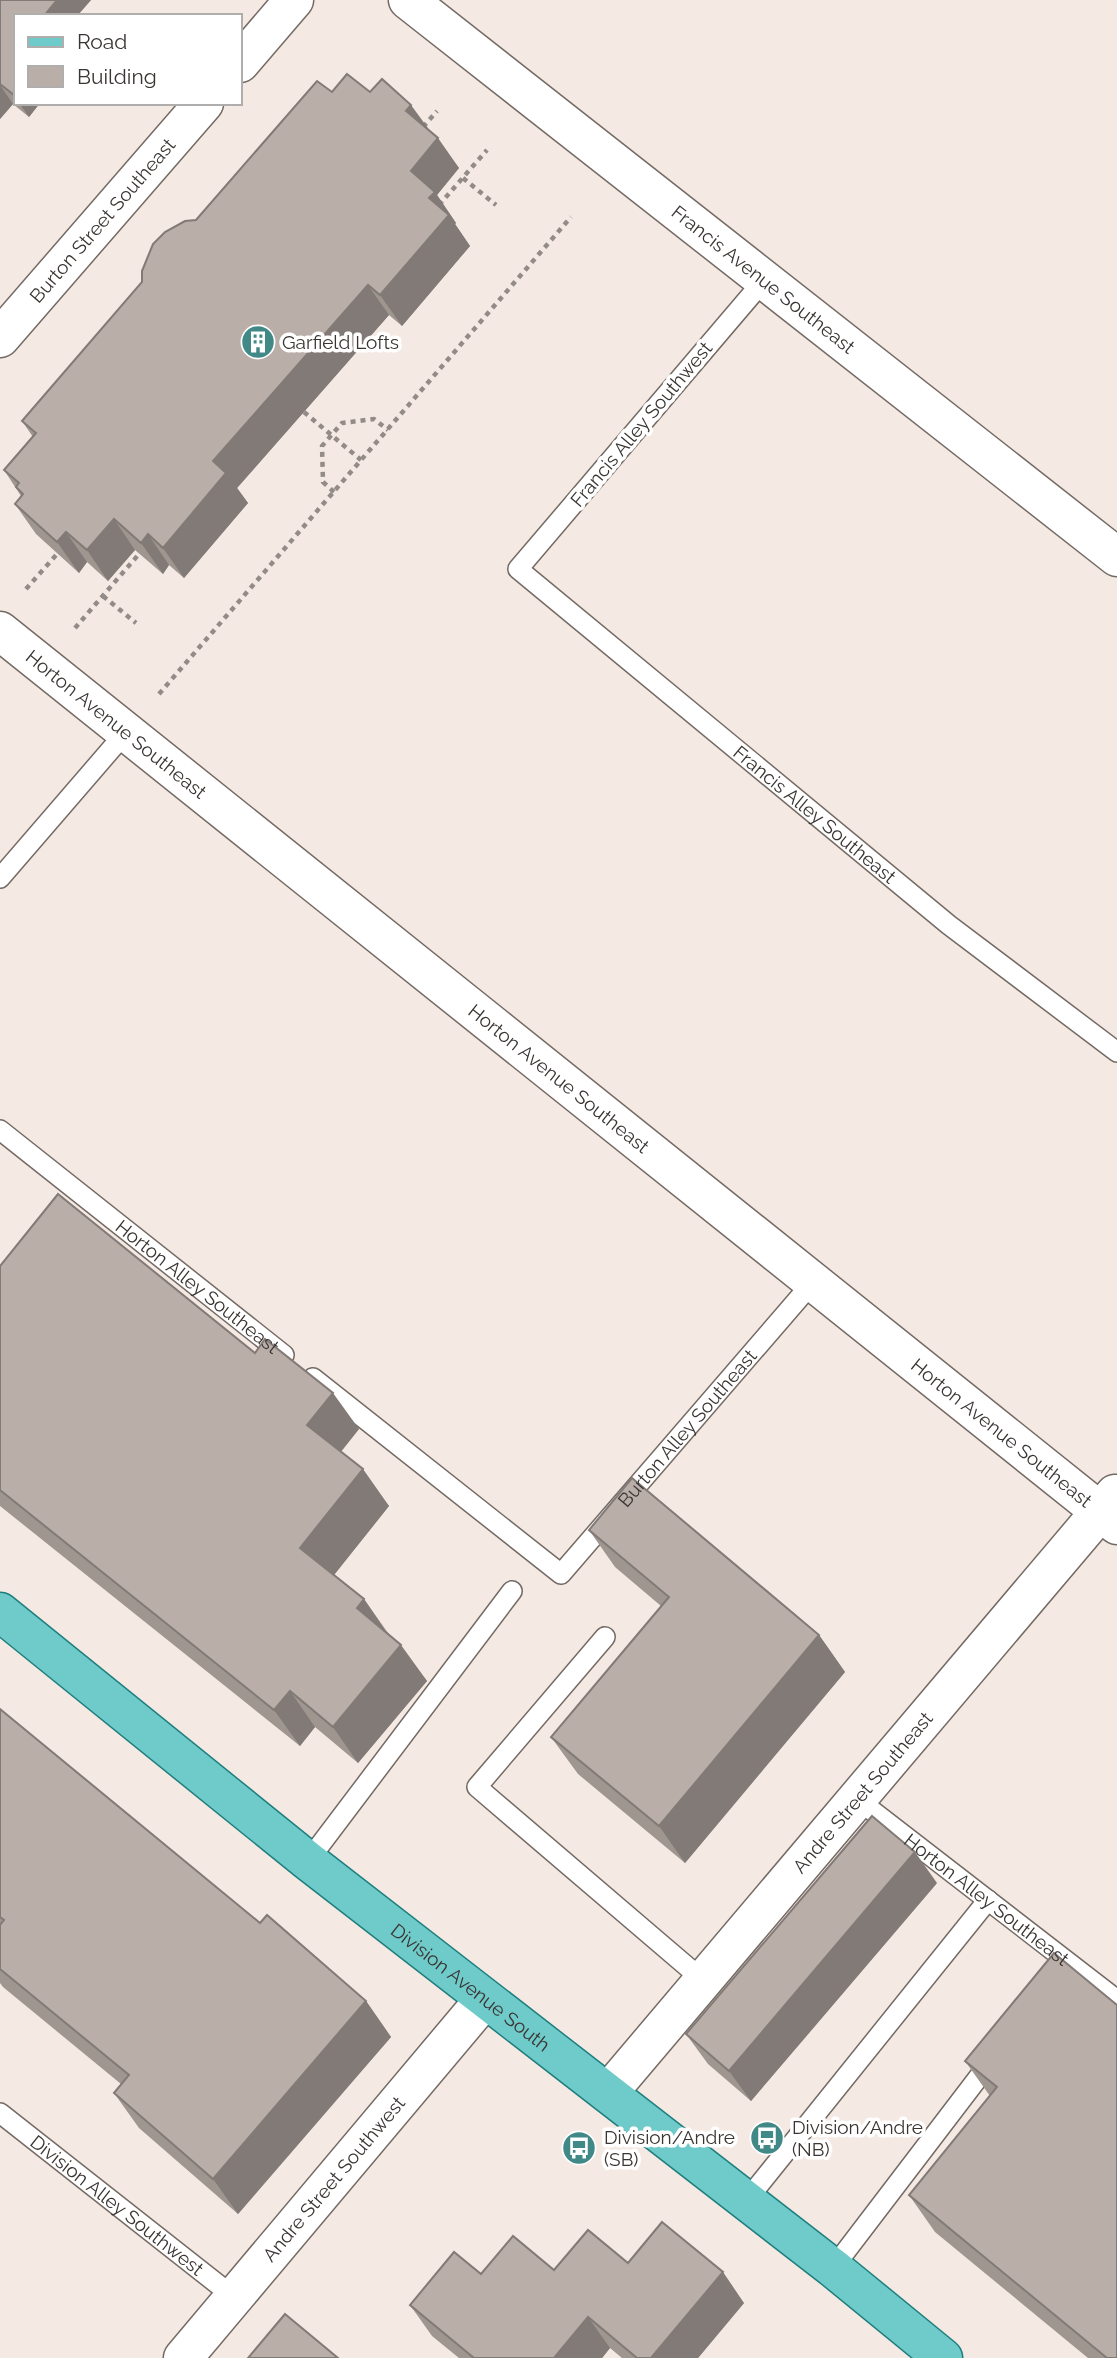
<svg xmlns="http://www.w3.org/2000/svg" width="1117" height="2358" viewBox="0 0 1117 2358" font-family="Raleway,sans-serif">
<rect width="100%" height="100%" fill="#f5e9e3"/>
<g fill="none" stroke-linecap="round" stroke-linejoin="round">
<g stroke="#746a64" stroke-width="22">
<g id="service">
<path id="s1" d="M765,279l-247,290 431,356 168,127"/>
<polyline points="0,878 126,732"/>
<path id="s2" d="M0,1130l284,225"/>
<path id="s3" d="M313,1378l248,196 252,-292"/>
<polyline points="605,1637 477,1787 704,1981"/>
<path id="s4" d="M857,1799l260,201"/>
<polyline points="308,1861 512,1591"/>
<path id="s5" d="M0,2113l234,184"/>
<polyline points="746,2201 988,1900"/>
<polyline points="833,2268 994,2057"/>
</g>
</g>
<g stroke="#746a64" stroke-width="41">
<g id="minor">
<path id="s6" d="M408,0l709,557"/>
<path id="s7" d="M0,631l1117,894"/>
<path id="s8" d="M608,2093l507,-599"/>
<path id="s9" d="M183,2358l301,-358"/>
</g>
</g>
<g stroke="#746a64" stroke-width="41">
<g id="secondary">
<polyline points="240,63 294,0"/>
<path id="s10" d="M0,338l204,-235"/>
</g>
</g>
<g stroke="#1e7f7e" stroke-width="41">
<g id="primary">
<path id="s11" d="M0,1612l308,249 525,407 110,90"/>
</g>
</g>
<g stroke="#938b87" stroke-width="4.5" stroke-dasharray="5 5" stroke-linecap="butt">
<polyline points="423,127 437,111"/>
<polyline points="463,178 496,205"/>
<polyline points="439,205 487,150"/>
<polyline points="304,412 361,460"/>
<polyline points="334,492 323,482 322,446 342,423 374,419 388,430"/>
<polyline points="26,589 58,553"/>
<polyline points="103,596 136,623"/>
<polyline points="75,628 139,554"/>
<polyline points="159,694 571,217"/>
</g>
<use href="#service" stroke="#fff" stroke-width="19"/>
<use href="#minor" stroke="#fff" stroke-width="38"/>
<use href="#secondary" stroke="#fff" stroke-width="38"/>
<use href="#primary" stroke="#6fcaca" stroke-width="38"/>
</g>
<g fill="#9f9690">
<polygon points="0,0 91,0 77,16 16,16 16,103 40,103 29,117 13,104 0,119"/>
<polygon points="332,92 370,92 429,131 459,168 437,195 456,223 455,224 470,246 402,326 389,315 237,488 248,503 184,578 169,565 163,574 135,550 108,581 87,562 79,573 36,534 15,504 21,496 4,470 33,437 22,421 196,220"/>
<polygon points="0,1266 255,1353 359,1429 341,1452 389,1506 334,1575 364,1599 388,1633 427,1681 358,1763 315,1727 300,1746 0,1506"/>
<polygon points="589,1530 819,1635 845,1672 685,1863 578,1774 551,1737 661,1606 615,1567"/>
<polygon points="0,1709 260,1923 366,2001 391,2037 238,2214 139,2128 114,2093 121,2084 3,1987 0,1983"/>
<polygon points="937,1883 751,2101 708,2064 686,2034"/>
<polygon points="1117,2005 1117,2358 1088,2358 935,2232 909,2195 990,2096 965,2061"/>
<polygon points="628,2263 744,2303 698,2358 622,2358 610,2348 602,2358 459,2358 432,2336 410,2305 481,2274 554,2270"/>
</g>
<g fill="#827a76">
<polygon points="57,0 91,0 77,16 44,16"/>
<polygon points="0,85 13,104 0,119"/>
<polygon points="19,103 40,103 29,117"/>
<polygon points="411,105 433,135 406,111"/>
<polygon points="438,138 459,168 437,195 456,223 455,224 470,246 402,326 380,295 429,198 411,171"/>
<polygon points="368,285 389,315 237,488 248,503 184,578 163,548 213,461"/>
<polygon points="114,519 135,550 108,581 87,550"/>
<polygon points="66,532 87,562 79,573 57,542"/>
<polygon points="148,534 169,565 163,574 141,543"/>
<polygon points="333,1393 359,1429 333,1461 307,1425"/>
<polygon points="363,1469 389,1506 326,1585 300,1548"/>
<polygon points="364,1599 389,1636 357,1608"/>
<polygon points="819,1635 845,1672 685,1863 659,1826"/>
<polygon points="401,1645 427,1681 358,1763 333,1727"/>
<polygon points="290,1691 315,1727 300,1746 274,1710"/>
<polygon points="915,1852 937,1883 751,2101 729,2071"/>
<polygon points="366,2001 391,2037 238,2214 213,2179"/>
<polygon points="723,2272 744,2303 698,2358 651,2358"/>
<polygon points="588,2317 610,2348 602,2358 554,2358"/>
</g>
<g fill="#b9aea8" stroke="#827a76" stroke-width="2">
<polygon points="0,0 57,0 44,16 16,16 16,93 14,95 0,84"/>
<polygon points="347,74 370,92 382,79 411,105 406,111 438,138 411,171 435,192 429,198 449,215 380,295 368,285 213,461 226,473 163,548 148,534 141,543 114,519 87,550 66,532 57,542 15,504 23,494 16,487 19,483 4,470 36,433 22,421 142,282 142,271 153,244 165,232 185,221 196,220 317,81 332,92"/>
<polygon points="58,1194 255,1353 265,1339 333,1393 307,1425 363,1469 300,1548 364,1599 357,1608 401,1645 333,1727 290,1691 274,1710 0,1490 0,1266"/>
<polygon points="632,1478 819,1635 659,1826 551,1737 669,1597 589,1530"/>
<polygon points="0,1709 260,1923 267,1915 366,2001 213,2179 114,2093 129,2075 0,1969 0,1925 4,1920 0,1917"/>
<polygon points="872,1816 915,1852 729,2071 686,2034"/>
<polygon points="1054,1953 1117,2005 1117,2358 1107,2358 909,2195 997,2087 965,2061"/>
<polygon points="662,2222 723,2272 651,2358 637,2358 588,2317 554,2358 474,2358 410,2305 454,2252 481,2274 513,2236 554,2270 588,2230 628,2263"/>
<polygon points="285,2314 338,2358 248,2358"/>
</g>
<defs>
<g id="building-disc" transform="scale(1.75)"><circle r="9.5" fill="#408987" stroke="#fff"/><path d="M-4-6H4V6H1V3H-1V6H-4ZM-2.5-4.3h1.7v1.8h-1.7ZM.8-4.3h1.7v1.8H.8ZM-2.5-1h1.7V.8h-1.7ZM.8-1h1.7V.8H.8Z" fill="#fff"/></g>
<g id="bus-disc" transform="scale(1.75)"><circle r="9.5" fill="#408987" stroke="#fff"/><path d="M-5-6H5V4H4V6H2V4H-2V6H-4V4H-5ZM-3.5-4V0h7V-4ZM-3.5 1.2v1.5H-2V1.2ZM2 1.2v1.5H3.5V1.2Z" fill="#fff"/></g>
</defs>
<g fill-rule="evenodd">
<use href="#building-disc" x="258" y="342"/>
<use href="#bus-disc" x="767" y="2138"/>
<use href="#bus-disc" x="579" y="2148"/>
</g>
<g text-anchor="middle" stroke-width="7" stroke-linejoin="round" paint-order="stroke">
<g font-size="19" fill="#3a3533" stroke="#fff">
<text dy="7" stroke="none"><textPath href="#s10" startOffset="156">Burton Street Southeast</textPath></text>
<text dy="7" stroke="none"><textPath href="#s6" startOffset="452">Francis Avenue Southeast</textPath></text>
<text transform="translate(641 424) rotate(-50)" y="7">Francis Alley Southwest</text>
<text dy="7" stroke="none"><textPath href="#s7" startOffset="149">Horton Avenue Southeast</textPath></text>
<text dy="7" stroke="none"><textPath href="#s1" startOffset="766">Francis Alley Southeast</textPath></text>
<text dy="7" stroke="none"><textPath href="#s7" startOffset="716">Horton Avenue Southeast</textPath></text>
<text dy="7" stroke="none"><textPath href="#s2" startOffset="252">Horton Alley Southeast</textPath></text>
<text dy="7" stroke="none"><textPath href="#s3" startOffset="509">Burton Alley Southeast</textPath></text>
<text dy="7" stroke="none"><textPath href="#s7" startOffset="1283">Horton Avenue Southeast</textPath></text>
<text dy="7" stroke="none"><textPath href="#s8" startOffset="394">Andre Street Southeast</textPath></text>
<text dy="7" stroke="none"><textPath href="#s4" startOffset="164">Horton Alley Southeast</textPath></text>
<text dy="7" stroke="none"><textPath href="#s11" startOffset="602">Division Avenue South</textPath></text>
<text dy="7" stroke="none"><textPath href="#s9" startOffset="234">Andre Street Southwest</textPath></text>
<text dy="7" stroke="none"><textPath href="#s5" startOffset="149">Division Alley Southwest</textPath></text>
</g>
<g font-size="19" fill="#3a3533" stroke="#fff" text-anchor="start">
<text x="282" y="349">Garfield Lofts</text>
<text x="792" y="2134">Division/Andre<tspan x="792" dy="22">(NB)</tspan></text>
<text x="604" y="2144">Division/Andre<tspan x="604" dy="22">(SB)</tspan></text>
</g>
</g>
<rect x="14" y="14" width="228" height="91" fill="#ffffff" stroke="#b0aead" stroke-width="2"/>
<rect x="28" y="37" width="35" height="10" fill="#6fcaca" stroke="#b0aead" stroke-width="2"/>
<text x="77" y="49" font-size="21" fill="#3a3533">Road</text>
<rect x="28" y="66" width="35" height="21" fill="#b9aea8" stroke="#b0aead" stroke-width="2"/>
<text x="77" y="84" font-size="21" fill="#3a3533">Building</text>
</svg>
